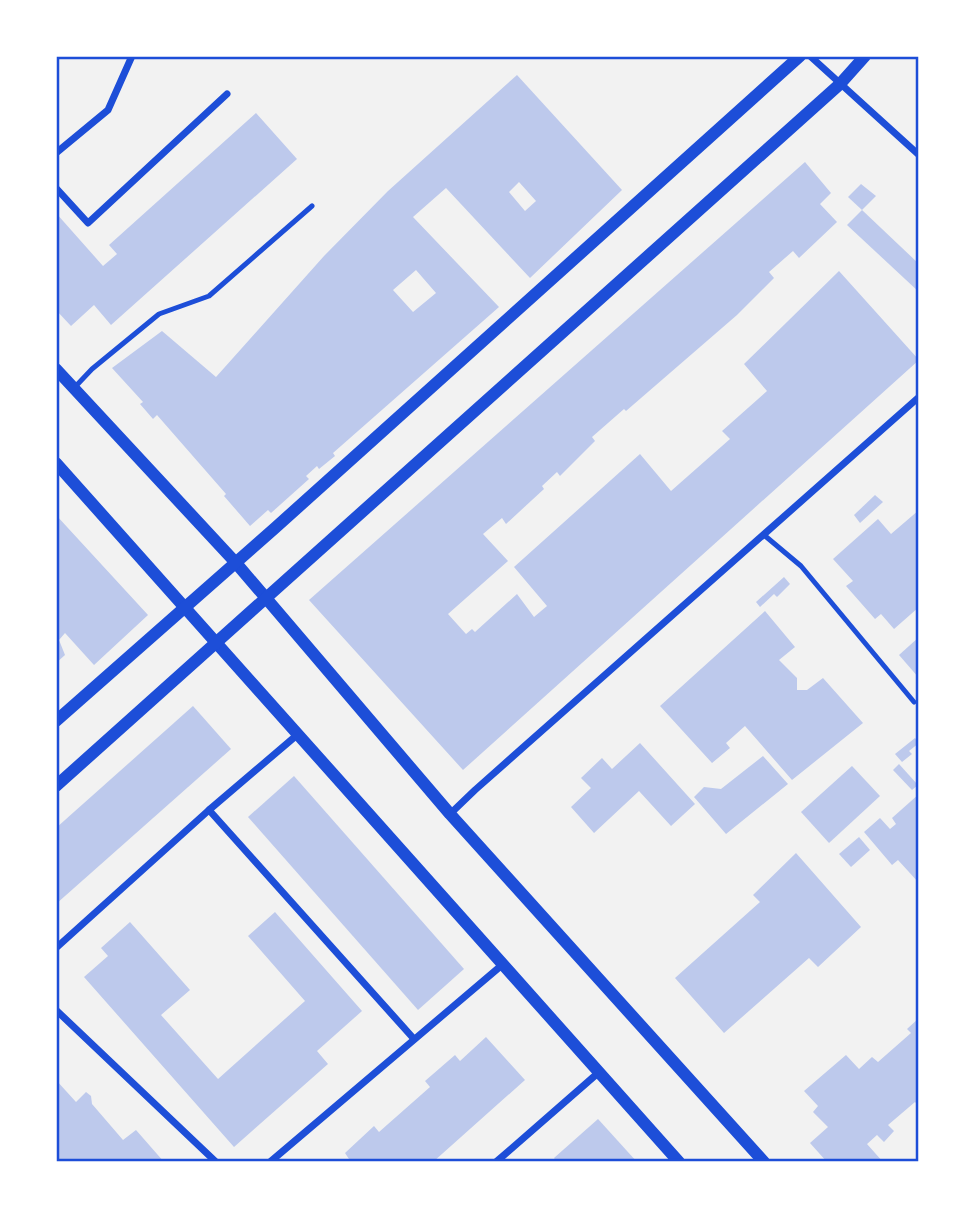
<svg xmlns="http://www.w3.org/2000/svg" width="975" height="1218" viewBox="0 0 975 1218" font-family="'Asap Condensed',sans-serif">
<rect width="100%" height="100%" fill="#f2f2f2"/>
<g fill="#bdc9ec" fill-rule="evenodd">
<path d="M517,75l105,115 -92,88 -84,-90 -33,29 86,90 -166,146 2,3 -16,13 -2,-3 -11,10 3,3 -38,34 -3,-3 -18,16 -26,-30 2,-2 -69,-79 -4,4 -13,-15 3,-2 -31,-34 50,-37 54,46 108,-121 64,-65zM519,182l17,19 -11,10 -16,-19zM416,270l20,23 -23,19 -20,-22z"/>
<polygon points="256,113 297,159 111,325 94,305 71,326 56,310 56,213 103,266 117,254 109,245"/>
<polygon points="805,162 831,193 820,204 837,222 799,258 793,251 769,272 774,278 737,315 626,411 624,409 592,437 595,441 560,476 557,472 542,486 544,489 506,524 502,518 483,534 508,561 448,614 466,634 472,629 475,632 517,594 534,617 547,606 514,567 640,454 671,491 730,439 722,431 767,391 744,364 839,271 919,360 463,770 309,600"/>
<polygon points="861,184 876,196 862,210 848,197"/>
<polygon points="862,210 919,264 919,292 847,225"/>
<polygon points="875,495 883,502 860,523 854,515"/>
<polygon points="919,510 919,607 894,629 881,614 875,619 846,586 853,581 833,559 878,519 891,534"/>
<polygon points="56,515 148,615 94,665 65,633 59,640 65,655 56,663"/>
<polygon points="784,577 790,584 777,597 774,594 760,607 756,602"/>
<polygon points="765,611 795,647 779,660 797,678 797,690 807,690 823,678 863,723 792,780 745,726 726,743 730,748 712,763 660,706"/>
<polygon points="919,637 919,678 899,655"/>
<polygon points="193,706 231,749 56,904 56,828"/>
<polygon points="915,738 919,743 909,751 912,754 902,762 895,754"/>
<polygon points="640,743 695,804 671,826 639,791 594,833 571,807 591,788 581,778 602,758 612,769"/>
<polygon points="763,756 788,784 726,834 694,797 704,787 721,789"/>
<polygon points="899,764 918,785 912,790 893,770"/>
<polygon points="852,766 880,796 829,843 801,812"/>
<polygon points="294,776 464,969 418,1010 248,817"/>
<polygon points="919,794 919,883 898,860 892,865 864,832 880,818 890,829 896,824 892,818"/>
<polygon points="859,837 870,850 851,867 839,854"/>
<polygon points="796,853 861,927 818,967 809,958 724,1033 675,978 760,902 753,895"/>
<polygon points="275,912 362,1011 317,1051 328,1064 234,1147 84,977 108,956 101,948 130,922 190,990 161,1015 218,1079 305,1001 248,936"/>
<polygon points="919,1018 919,1106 915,1102 888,1125 894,1131 884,1142 877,1135 867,1144 883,1162 827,1162 810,1143 828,1127 813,1112 818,1106 804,1091 846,1055 859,1069 872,1057 878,1062 911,1033 907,1029"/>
<polygon points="486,1037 525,1080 433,1162 346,1162 349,1159 345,1153 374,1126 379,1132 430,1087 425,1081 455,1055 460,1061"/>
<polygon points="56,1080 76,1102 86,1092 91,1096 92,1104 123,1140 136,1130 164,1162 56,1162"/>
<polygon points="598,1119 637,1162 557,1162 554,1158"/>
</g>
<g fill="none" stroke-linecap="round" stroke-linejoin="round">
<g stroke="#1d4ed8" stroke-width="5">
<polyline points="74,388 92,369 159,314 209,296 312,206"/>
<polyline points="764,535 801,566 914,702"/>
</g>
<g stroke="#1d4ed8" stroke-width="7">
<polyline points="810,56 919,155"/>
<polyline points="56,153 108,110 132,56"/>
<polyline points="56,188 88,223 227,94"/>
<polyline points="209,810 414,1039"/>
<polyline points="450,814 475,790 919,397"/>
<polyline points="56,948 209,810 297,735"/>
<polyline points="56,1010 216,1162"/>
<polyline points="270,1162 502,965"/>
<polyline points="496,1162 598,1073"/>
</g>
<g stroke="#1d4ed8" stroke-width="12">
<polyline points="56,369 236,563 450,814 764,1162"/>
<polyline points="56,463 679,1162"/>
<polyline points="56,721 275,528 800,56"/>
<polyline points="56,786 840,84 865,56"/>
</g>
</g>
<rect width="975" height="1218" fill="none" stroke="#ffffff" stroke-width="116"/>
<rect x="58" y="58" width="859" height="1102" fill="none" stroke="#1d4ed8" stroke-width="2.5"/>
</svg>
